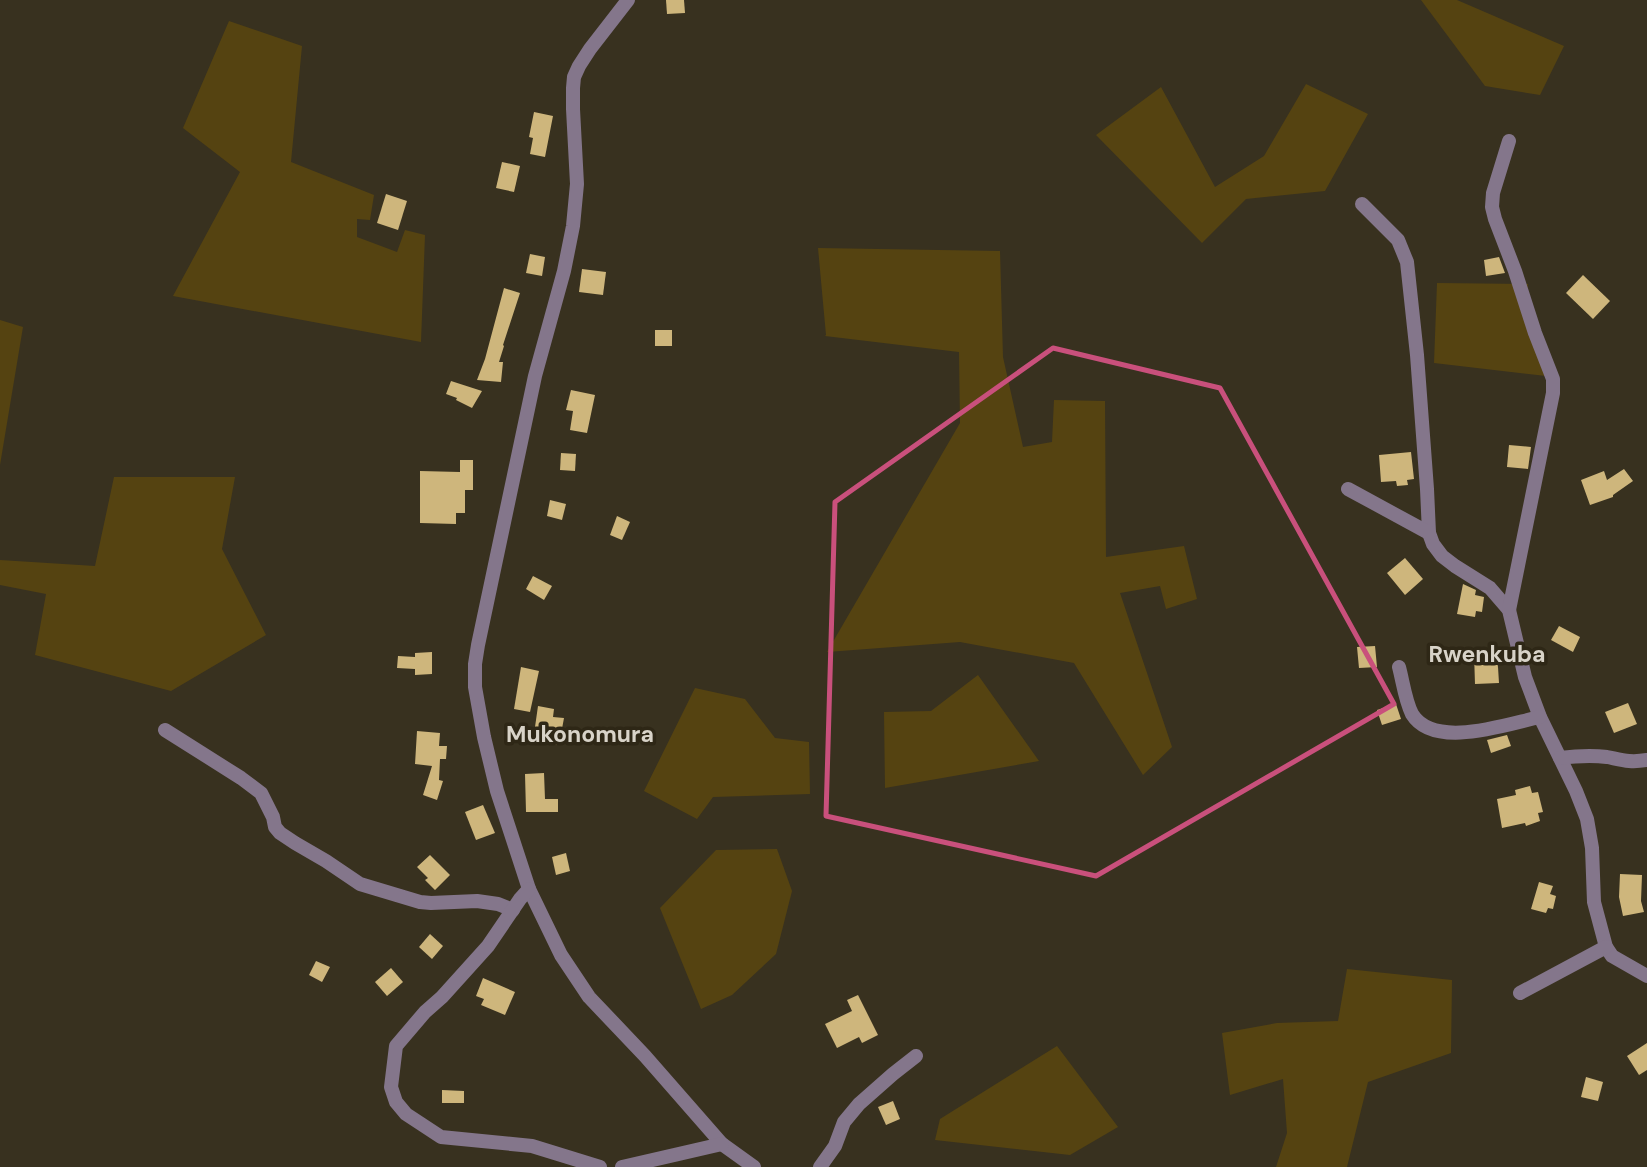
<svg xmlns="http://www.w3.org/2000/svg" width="1647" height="1167" viewBox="0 0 1647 1167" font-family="'DM Sans',sans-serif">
<rect width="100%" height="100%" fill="#38311f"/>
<g fill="#554311">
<polygon points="1421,0 1457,0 1564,46 1540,95 1485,86"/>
<polygon points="229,21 302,46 291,162 374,195 370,220 357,219 357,237 397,252 405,230 425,235 421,342 173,296 240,172 183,128"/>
<polygon points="1306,84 1368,114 1325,191 1246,199 1202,243 1096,135 1161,87 1215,187 1264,156"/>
<polygon points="818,248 1000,251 1003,357 1023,447 1052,442 1054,400 1105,401 1106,557 1184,546 1197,599 1166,609 1160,586 1120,593 1172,747 1143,775 1074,663 960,642 827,652 960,423 959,352 825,336 826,335"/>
<polygon points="1437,283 1528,284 1523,314 1546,376 1434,363"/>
<polygon points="0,320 23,327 0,465"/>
<polygon points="114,477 235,477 222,549 266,635 171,691 35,655 46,594 0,585 0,560 95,566"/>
<polygon points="978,675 1039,761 885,788 884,712 931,711"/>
<polygon points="695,688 745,699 775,738 809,742 810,794 713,797 697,819 644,791"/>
<polygon points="777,849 792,891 776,954 732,995 701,1009 660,908 716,850"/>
<polygon points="1347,969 1452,980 1451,1053 1368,1082 1347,1167 1276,1167 1287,1133 1283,1079 1230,1095 1222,1033 1277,1023 1338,1021"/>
<polygon points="1057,1046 1118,1127 1070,1155 935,1140 940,1119"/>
</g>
<g fill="#ceb67c">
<polygon points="666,0 684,0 685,13 667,14"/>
<polygon points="534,112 553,116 545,157 530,154 533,138 529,137"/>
<polygon points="502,162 520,166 514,192 496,188"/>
<polygon points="386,194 407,201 398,230 377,223"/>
<polygon points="530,254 545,257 542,276 526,273"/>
<polygon points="1499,257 1505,273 1486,276 1484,260"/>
<polygon points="582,269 606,272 603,295 579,292"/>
<polygon points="1583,275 1610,301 1593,319 1566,293"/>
<polygon points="504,288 520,293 503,345 504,346 499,362 503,362 501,382 477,380 485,359"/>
<rect x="655" y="330" width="17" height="16"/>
<polygon points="451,381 482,391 472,408 456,400 457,398 446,394"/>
<polygon points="571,390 595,395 587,433 570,430 573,411 566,410"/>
<polygon points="1509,445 1531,447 1528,469 1507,467"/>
<polygon points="1411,452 1414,479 1407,480 1408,485 1397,486 1396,481 1381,482 1379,455"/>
<polygon points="561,453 576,454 575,471 560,470"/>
<polygon points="460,460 473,460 473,490 465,490 465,513 456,513 456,524 420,523 420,471 460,472"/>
<polygon points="1624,469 1633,481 1613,495 1613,497 1590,505 1581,480 1604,471 1607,480"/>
<polygon points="550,500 566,504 562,520 547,516"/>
<polygon points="617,516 630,522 622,540 610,535"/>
<polygon points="1405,558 1423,579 1405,595 1387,573"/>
<polygon points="533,576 552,586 544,600 526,589"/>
<polygon points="1463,584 1476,590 1475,595 1484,597 1482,612 1476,611 1475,617 1457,614"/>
<polygon points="1559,626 1580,637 1573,652 1551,640"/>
<polygon points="1375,646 1377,667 1359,668 1357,647"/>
<polygon points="432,652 432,674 415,675 415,669 397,668 398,656 415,657 415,653"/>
<polygon points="1497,652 1499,683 1475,684 1474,653"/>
<polygon points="521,667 539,671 530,712 514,709"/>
<polygon points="1628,703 1637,724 1614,733 1605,712"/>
<polygon points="1396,704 1401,719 1382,725 1377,710"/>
<polygon points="538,706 554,709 553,717 564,718 559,745 533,741"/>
<polygon points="417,731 440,733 439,746 447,746 446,759 440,759 439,780 443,781 437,800 423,795 432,766 415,764"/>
<polygon points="1507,735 1511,746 1491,753 1487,740"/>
<polygon points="544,773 545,799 558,799 558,812 526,812 525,774"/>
<polygon points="1530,786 1532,793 1538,792 1543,812 1538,813 1540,821 1526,826 1525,823 1502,828 1497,799 1516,795 1515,790"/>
<polygon points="483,805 495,833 476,840 465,812"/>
<polygon points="566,853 570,871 556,875 552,857"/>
<polygon points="430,855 450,875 435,890 425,880 428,878 417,867"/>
<polygon points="1620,874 1642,875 1641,901 1644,912 1623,916 1619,897"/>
<polygon points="1539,882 1553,886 1550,894 1556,896 1553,909 1548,908 1546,913 1531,909"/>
<polygon points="430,934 443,946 432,959 419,947"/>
<polygon points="316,961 330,967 322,982 309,975"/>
<polygon points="391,968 403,982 387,996 375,982"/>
<polygon points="483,978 515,992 505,1015 481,1005 484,999 476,996"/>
<polygon points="858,995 878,1035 862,1043 859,1037 837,1048 825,1024 852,1011 847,1000"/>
<polygon points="1647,1043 1647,1070 1639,1075 1627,1056"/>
<polygon points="1586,1077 1603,1082 1598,1101 1581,1097"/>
<polygon points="442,1090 464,1091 464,1103 442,1103"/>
<polygon points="893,1101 900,1119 886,1125 878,1107"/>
</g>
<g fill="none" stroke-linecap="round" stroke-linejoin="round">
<g stroke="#84768b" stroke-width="14">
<polyline points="628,0 590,49 579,66 574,77 573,88 573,109 577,184 573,226 564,271 535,376 478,645 475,664 475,687 484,737 497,791 529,889 561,955 589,997 645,1056 722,1144 754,1167"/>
<polyline points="1362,204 1398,240 1407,262 1417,355 1427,489 1429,533 1433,544 1442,556 1455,566 1490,588 1509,610 1525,677 1540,717 1576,791 1587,819 1592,848 1594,902 1606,947 1612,956 1647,976"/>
<polyline points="1348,489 1429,533"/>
<polyline points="1509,610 1553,393 1553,379 1535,333 1515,271 1495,219 1492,207 1493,193 1509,141"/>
<path d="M1399,667c4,15 6,33 13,47 22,36 95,10 128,3"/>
<polyline points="165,730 241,778 261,793 273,817 275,827 280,833 295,843 326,861 360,884 420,902 431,903 477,901 498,904 513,910"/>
<path d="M1560,758c16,-2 31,-3 47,-1 15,3 23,6 40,3"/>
<polyline points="529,889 520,899 488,946 442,997 425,1012 396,1046 391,1087 396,1102 406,1114 441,1137 532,1146 600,1167"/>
<polyline points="1520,993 1606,947"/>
<polyline points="622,1167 722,1144"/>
<polyline points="820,1167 835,1146 844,1122 859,1104 893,1074 916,1056"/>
</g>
</g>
<path fill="none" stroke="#c9507c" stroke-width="5" stroke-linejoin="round" d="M1053,348l167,40 174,316 -298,172 -270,-60 9,-314z"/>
<g text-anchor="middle" stroke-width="7" stroke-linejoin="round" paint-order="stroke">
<g font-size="23" font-weight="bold" fill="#d8d3c8" stroke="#2e2716">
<text x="1487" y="662">Rwenkuba</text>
<text x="580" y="742">Mukonomura</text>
</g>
</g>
</svg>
